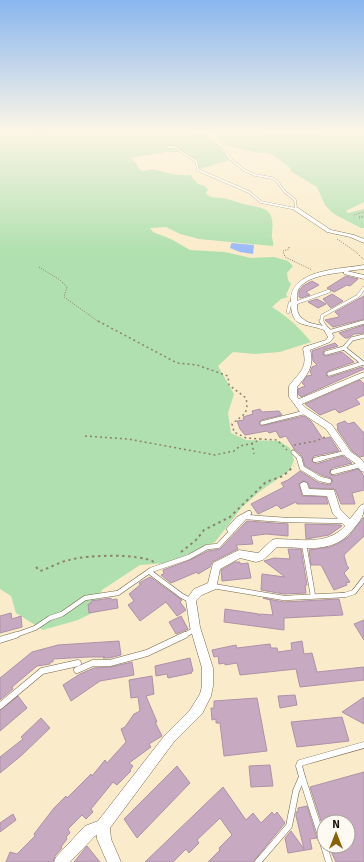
<svg xmlns="http://www.w3.org/2000/svg" width="364" height="862" viewBox="0 0 364 862" font-family="Signika,sans-serif">
<rect width="100%" height="100%" fill="#faecca"/>
<g fill="#b0e0af">
<path d="M0,131h193l26,14 11,15 -31,9 -2,-9 -18,-8h-12l-37,6c9,5 5,7 10,12 4,3 11,-2 16,0 12,3 21,6 34,5l8,9 7,2 3,4 -2,3c4,6 10,4 16,5 8,1 14,4 21,6 22,5 32,3 29,30 -1,4 2,7 1,12l-74,-7 -19,-5 -14,-7 -16,1 3,4 18,7 19,11 35,2 26,6 23,-1 14,4 5,5 -6,7 1,7 3,4 -5,11 2,2 -7,2 -9,8c16,10 28,21 39,35l-31,10 -25,2 -22,-2 -15,14 16,28 -6,19 3,20 15,7 33,1 11,7 4,12 -4,10 -31,22 -17,15 -27,35 -47,21 -28,2 -38,25 -10,23 -14,7 -35,10 -27,-17 -5,-17 -11,-7z"/>
<path d="M208,131h50c6,3 56,5 61,2l-3,-2h48v71l-18,9 2,2 16,-4v19h-3l-27,-14 -9,-9 -8,-18 -25,-15 -4,-6 -11,-8 -9,-5h-11l-32,-8 -9,-6 3,-3z"/>
</g>
<polygon fill="#9cbaf9" points="232,243 254,245 253,254 240,252 230,248 231,244"/>
<g fill="#c7aac1" stroke="#ae91a8">
<polygon points="346,276 358,279 350,286 347,285 334,292 327,288"/>
<polygon points="312,281 319,285 306,292 310,295 301,298 299,297 299,291 303,286"/>
<polygon points="332,294 343,301 331,308 323,299"/>
<polygon points="364,296 364,319 333,327 325,320 339,317 339,316 335,312"/>
<polygon points="317,299 326,304 318,308 308,302"/>
<polygon points="364,325 364,333 354,334 348,338 345,338 339,333"/>
<polygon points="335,343 338,346 324,350 323,355 327,356 342,352 354,362 328,371 326,374 327,377 330,377 362,367 364,369 301,397 298,394 298,389 305,386 302,383 307,376 312,375 310,372 312,367 317,365 313,361 312,351"/>
<polygon points="360,380 364,384 364,395 356,399 360,404 339,413 335,409 320,415 305,404"/>
<polygon points="260,409 262,412 279,411 282,415 261,420 259,423 261,426 304,416 311,421 323,439 330,437 339,451 314,456 312,459 312,461 316,464 343,456 352,463 332,468 329,473 334,476 358,469 362,473 364,476 364,490 352,493 355,504 341,504 335,489 310,488 308,483 304,481 299,484 302,496 326,497 328,504 297,504 296,502 281,509 277,505 258,514 251,504 284,487 281,483 288,480 300,471 319,483 330,485 333,481 331,478 321,475 305,466 302,456 294,449 286,436 280,438 276,431 269,433 267,431 245,435 240,429 237,421 244,420 243,417 253,414 252,411"/>
<polygon points="345,421 348,424 354,422 364,433 364,456 360,457 352,451 337,429 338,428 337,424"/>
<polygon points="364,517 364,536 344,555 347,566 349,568 344,573 350,582 346,583 347,585 334,590 321,565 311,565 309,550 330,547 339,543 348,537"/>
<polygon points="247,521 288,524 288,536 266,534 251,536 253,544 236,545 238,549 212,562 210,567 198,574 197,572 171,583 161,575 164,574 163,570 190,560 208,551 220,549"/>
<polygon points="305,524 341,525 342,526 329,535 306,539"/>
<polygon points="288,549 301,549 307,585 305,585 306,593 284,594 261,590 262,574 285,577 264,561 274,558 290,559"/>
<polygon points="235,562 240,562 240,564 248,563 251,578 222,581 221,570"/>
<polygon points="150,577 182,600 180,602 186,610 177,616 166,602 140,621 128,605 134,601 129,594 140,585 139,583"/>
<polygon points="111,598 111,600 117,599 118,608 89,613 88,604 91,604 91,601"/>
<polygon points="263,598 284,602 339,599 343,615 284,618 284,630 224,622 225,609 259,614 259,616 260,614 273,615 270,600"/>
<polygon points="11,613 12,619 21,616 22,627 0,633 0,616"/>
<polygon points="181,616 188,629 176,634 169,622"/>
<polygon points="364,620 364,640 354,624"/>
<polygon points="119,641 121,655 109,658 103,658 105,657 88,657 53,659 53,662 50,662 50,664 37,666 12,687 13,689 0,700 0,678 32,652 58,645"/>
<polygon points="302,641 304,654 312,653 317,672 364,667 364,680 300,687 296,669 240,675 237,663 225,665 225,663 219,664 218,656 214,657 212,650 236,645 237,648 270,644 271,648 277,648 278,652 292,650 291,643"/>
<polygon points="190,658 193,671 191,672 192,673 168,678 167,674 156,676 155,666"/>
<polygon points="132,662 134,675 100,681 71,701 63,685 80,674 94,668 111,667"/>
<polygon points="152,676 154,694 146,696 157,722 155,722 162,736 149,744 151,747 129,763 133,766 130,770 131,771 117,785 113,782 91,809 93,812 86,819 82,815 68,829 70,833 66,837 67,839 61,847 62,848 55,856 53,862 6,862 10,852 17,854 35,836 34,834 54,808 66,796 67,798 91,774 92,776 105,760 107,763 126,742 121,729 125,727 134,714 140,711 138,697 131,698 129,680"/>
<polygon points="295,695 297,705 280,708 278,696"/>
<polygon points="18,696 27,708 0,731 0,710"/>
<polygon points="364,697 364,724 342,712"/>
<polygon points="257,698 267,751 224,756 220,723 216,723 216,719 212,720 211,708 214,708 214,701"/>
<polygon points="342,717 349,741 297,747 291,722"/>
<polygon points="41,718 50,728 22,755 0,773 0,757 23,739 21,737"/>
<polygon points="270,765 273,786 251,787 249,766"/>
<polygon points="177,766 190,783 137,838 124,819"/>
<polygon points="364,772 364,862 336,862 330,849 340,846 348,846 348,822 324,822 324,830 310,787"/>
<polygon points="223,787 246,820 253,813 261,823 272,812 274,815 277,812 285,823 253,862 208,862 220,850 219,848 232,835 220,818 197,840 199,843 189,853 186,849 173,862 145,862"/>
<polygon points="307,806 317,838 310,839 312,849 288,853 285,838 291,831 304,849 296,816 296,812 298,812 298,808"/>
<polygon points="13,814 16,820 0,832 0,823"/>
<polygon points="87,846 100,862 74,862"/>
</g>
<g fill="none" stroke-linecap="round" stroke-linejoin="round">
<g stroke="#75684a" stroke-width="2.5">
<polyline id="lane-far4" points="168,147 174,147 196,161 198,170 249,192 261,202 296,209 295,200 284,191 277,181 272,178 255,175 244,170 229,158 224,147 196,131"/>
</g>
<g stroke="#75684a" stroke-width="3.5">
<g id="lane-far3">
<polyline points="293,304 329,291"/>
<polyline points="288,312 290,303 293,303"/>
<polyline points="322,322 322,316 358,296 364,288"/>
</g>
</g>
<g stroke="#75684a" stroke-width="4.5">
<g id="lane-far2">
<polyline points="321,321 327,329"/>
<polyline points="329,332 364,322"/>
<polyline points="344,348 352,339 364,336"/>
<polyline points="326,353 344,348 364,364"/>
<polyline points="329,374 363,363"/>
<polyline points="262,423 306,412"/>
<polyline points="293,452 300,459"/>
<polyline points="319,459 347,452"/>
</g>
</g>
<g stroke="#75684a" stroke-width="5.5">
<g id="lane-far1">
<polyline points="299,458 302,468 320,479 329,481"/>
<polyline points="315,460 323,458"/>
<polyline points="333,472 360,465"/>
<polyline points="231,532 229,529 238,519 249,513"/>
<polyline points="304,544 313,596"/>
<polyline points="151,573 182,596 190,600"/>
<polyline points="213,586 284,598 345,595 354,592 364,579"/>
<polyline points="13,636 35,628 50,618 62,614 85,598 118,593 151,570 189,557 207,547 218,546 245,517 286,520 345,521"/>
<polyline points="183,636 196,629"/>
</g>
</g>
<g stroke="#75684a" stroke-width="7">
<g id="lane">
<polyline points="0,640 16,635"/>
<polyline points="77,670 93,663 110,663 147,653 185,635"/>
<polyline points="0,706 42,671 78,663"/>
<polyline points="324,845 302,777 299,766 300,763 364,745"/>
<polyline points="324,846 329,862"/>
<polyline points="258,862 289,826 296,791 302,777"/>
</g>
</g>
<g stroke="#75684a" stroke-width="1">
<g id="street">
<polygon points="294,208 298,208 331,230 354,235 364,239 364,243 350,237 327,232 294,210"/>
<path d="M364,265v4l-17,2 17,4v4l-20,-5v-2c-14,2 -38,4 -46,18 -1,3 -1,8 -1,12 0,7 0,13 6,17 7,6 18,5 26,9l5,9 -4,5 -20,8c5,16 -3,25 -13,37v10l2,2 65,-27v5l-62,27 4,4 26,17 19,27 10,7 3,4v9l-3,-1 -6,-8 -10,-7 -19,-27 -26,-17 -11,-15v-11c11,-15 19,-17 14,-37l1,-2 22,-7 2,-3 -4,-7c-21,-8 -34,-1 -33,-31 1,-30 51,-30 73,-34z"/>
<path d="M304,482l3,1 2,6 25,1 6,19 10,10 11,-14 3,-1c0,12 -2,14 -9,23 -20,28 -48,20 -78,20l-14,13 -7,2 -16,-4 -20,11 -4,20 -14,6 -6,6 4,26 13,41v18l-2,10 -9,18 -29,29 -63,85 1,11 10,23h-14l-10,-23v-4l-2,1 -25,26h-16l2,-5 29,-31 13,-5 67,-86 25,-25 10,-16 2,-8v-18l-12,-41 -4,-27 8,-11 14,-6 5,-20 26,-13 19,3 14,-13 3,-1c24,0 52,7 70,-13l-12,-12 -6,-18 -24,-1 -3,-10 1,-2z"/>
</g>
</g>
<g stroke="#8c826b" stroke-width="1" stroke-dasharray="1 1.5" stroke-linecap="butt">
<polyline points="22,131 37,134 59,131"/>
<polyline points="354,215 364,212"/>
<polyline points="359,217 364,216"/>
<polyline points="359,218 364,217"/>
<polyline points="337,239 356,252 364,260"/>
<polyline points="289,247 289,249 283,251 285,257 312,270"/>
<polyline points="39,267 60,280 67,287 64,297 99,322"/>
</g>
<g stroke="#8c826b" stroke-width="1.5" stroke-dasharray="2 3" stroke-linecap="butt">
<path d="M98,321l79,42 20,2 31,11 1,9 17,13c3,16 -2,16 -14,26l2,8 12,6 14,1"/>
<polyline points="85,436 128,439 215,455 234,451 240,446 254,443 260,439 277,440 287,450"/>
<polyline points="252,443 254,454"/>
<polyline points="294,445 316,441 327,436"/>
</g>
<g stroke="#8c826b" stroke-width="2" stroke-dasharray="2.5 3.5" stroke-linecap="butt">
<polyline points="181,552 196,540 204,530 230,517 266,482 283,476 294,466"/>
<path d="M36,567l4,4c10,-3 19,-9 29,-11 18,-5 69,-7 85,2"/>
</g>
<use href="#lane-far4" stroke="#fff" stroke-width="2"/>
<use href="#lane-far3" stroke="#fff" stroke-width="3"/>
<use href="#lane-far2" stroke="#fff" stroke-width="3.5"/>
<use href="#lane-far1" stroke="#fff" stroke-width="4.5"/>
<use href="#lane" stroke="#fff" stroke-width="6"/>
<use href="#street" fill="#fff" fill-rule="evenodd"/>
</g>
<linearGradient id="sky" x2="0" y2="1"><stop stop-color="#89b6ef"/><stop offset="0.52" stop-color="#fdf6e7"/><stop offset="1" stop-color="#fdf6e7" stop-opacity="0"/></linearGradient>
<rect width="364" height="252" fill="url(#sky)"/>
<g transform="translate(336 834)"><circle r="19" fill="#fdfaf4" stroke="#a19e95"/>
<path d="M0-3L7 15L0 10L-7 15Z" fill="#886200"/>
<text y="-6" font-size="11" font-weight="bold" text-anchor="middle" fill="#181307">N</text>
</g>
</svg>
